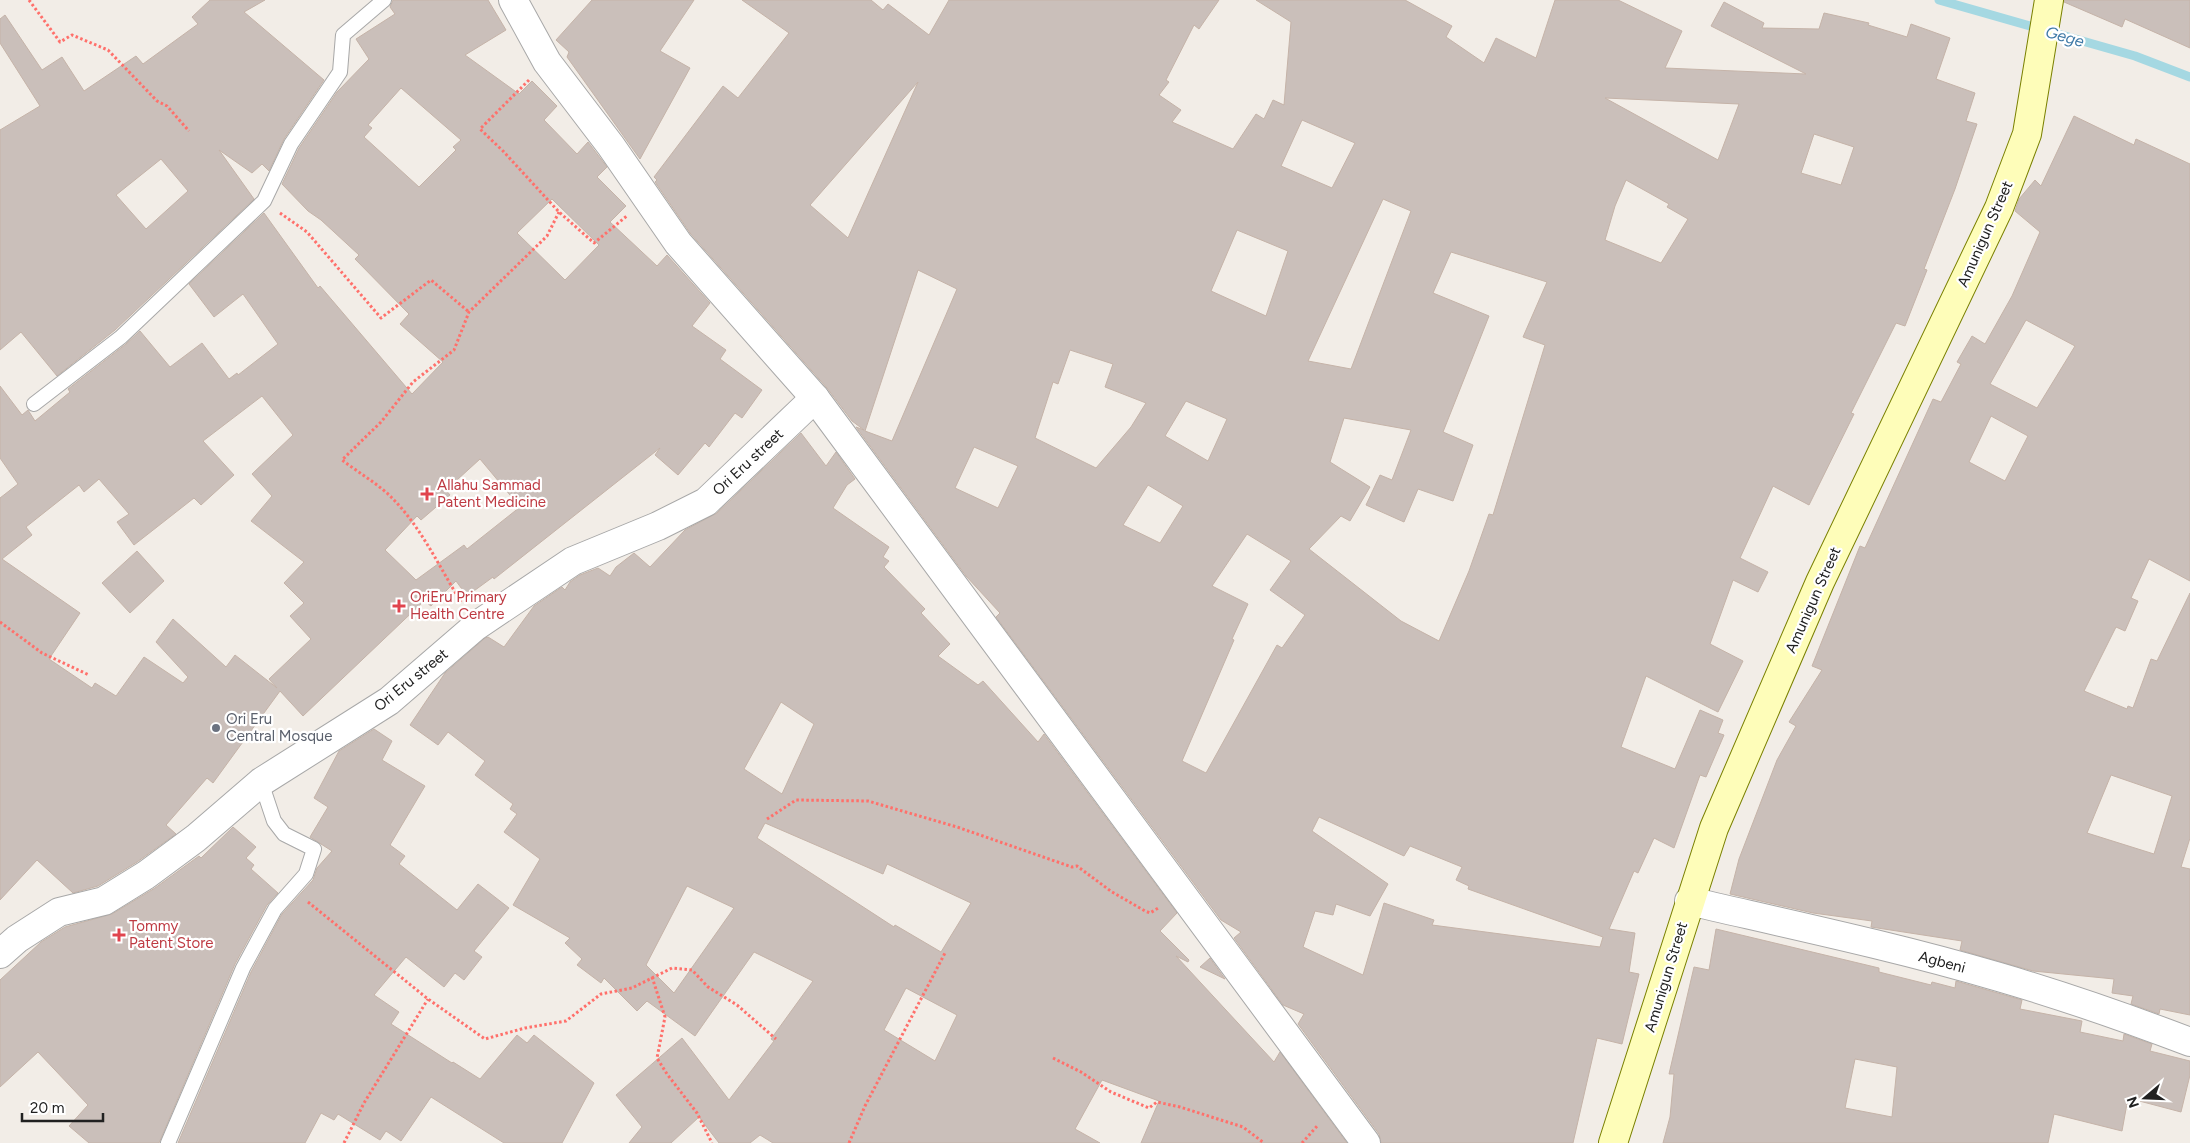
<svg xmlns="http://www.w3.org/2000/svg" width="2190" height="1143" viewBox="0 0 2190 1143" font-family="Figtree,sans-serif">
<rect width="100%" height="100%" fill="#f2ede7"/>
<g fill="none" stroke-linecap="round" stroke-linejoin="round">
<polyline stroke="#a5d8e2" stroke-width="9" points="1939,0 2135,56 2190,77"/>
</g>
<g fill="#cabfba" stroke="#c5b3a8" fill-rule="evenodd">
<path d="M210,0h55l-21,12 80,68 -40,59 -15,32 -7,-7 -10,9 -33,-23 35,49 -139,131 -58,46 -36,-44 -21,18v-220l40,-24 -40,-63v-24l5,-4 37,55 20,-13 22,34 52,-35 7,8 55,-40 -6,-7zM161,159l27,32 -42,38 -30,-34z"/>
<path d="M393,0h95l18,30 -41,25 54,39 13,-13 25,25 -13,14 33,34 11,-12 19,25 -10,10 29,29 -16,16 47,44 10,-11 43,48 -18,23 34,24 -6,9 42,31 -20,28 -7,-5 -26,34 -4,-4 -27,32 -23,-20 5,-7 -166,131 -1,-2 -26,19 -11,-15 -25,25 -7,-5 -121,115 -23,-25 -67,92 -6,-5 -41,47 10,9 -39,28 -39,24 -25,7 -36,-33 -37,40v-402l18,-14 -18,-26v-72l22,29 6,-5 7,11 35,-29 -2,-3 58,-45 14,-13 30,36 32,-24 27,36 8,-6 1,2 40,-31 -35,-50 -29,23 -25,-33 75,-71 54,75 2,-2 92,108 31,-32 -43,-38 9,-10 -54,-55 4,-4 -38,-35 -13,-9 -26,-27 17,-36 38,-56 32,-33 -13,-20 39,-25 -5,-7zM401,88l60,52 -8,7 3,3 -37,37 -55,-50 8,-9 -4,-3zM552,199l47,46 -34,35 -48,-47zM262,396l31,39 -41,39 20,22 -21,25 53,41 -20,21 20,20 -14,13 21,23 -42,40 8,9 -42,-33 -9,12 -53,-48 -17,23 32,35 -5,6 -39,-26 -28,39 -21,-13 -3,5 -43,-29 31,-46 -78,-54 30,-24 -6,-8 53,-42 5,7 15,-13 30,35 -12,8 17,23 60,-47 7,7 33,-30 -31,-34zM480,459l40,48 -53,42 -3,-4 -48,35 -31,-30 32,-34 4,4 29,-25 -4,-5z"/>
<polygon points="592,0 694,0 660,51 690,68 640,159 567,57 569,52 556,40"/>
<path d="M742,0h129l12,10 5,-6 41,31 20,-35h270l-20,29 -5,-4 -28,55 3,2 -10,13 22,15 -9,12 61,27 23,-35 8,5 9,-19 11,5 7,-83 -35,-22h149l47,26 -6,11 38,26 12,-25 40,20 19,-58h63l64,31 -17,37 141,6 -95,-48 13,-24 40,21 -2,5 57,1 5,-16 45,10 -1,2 39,12 4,-13 39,14 -14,41 39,14 -9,28 11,3 -22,65 -31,80 3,1 -22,56 -9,-3 -45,90 3,1 -45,91 -36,-19 -33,72 28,14 -10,20 -25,-12 -23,64 33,17 -25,51 -72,-36 -25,71 54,22 25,-59 23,10 -5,13 6,2 -18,42 -6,-2 -26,73 -20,-10 -16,35 -4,-2 -25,58 26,4 -6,39 10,2 -17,70 -25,-6 -24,105h-192l-2,-9 -81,-110 6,-10 -21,-9 -49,-67 7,-6 -20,-12 -225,-303 4,-4 -34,-37 -110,-149 8,3 -12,-9 -25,-33 -137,-155 -35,-51 2,-2 -3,-3 69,-91 15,12 51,-65zM918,82l-70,156 -38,-33zM1605,98l134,6 -21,56zM1302,120l53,23 -23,45 -51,-22zM1814,134l40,13 -13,38 -40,-12zM1626,180l43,24 -2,3 21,12 -27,44 -56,-23 10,-34zM1383,199l28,12 -60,158 -43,-8zM1237,230l51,21 -22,65 -55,-25zM1451,252l96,30 -24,55 22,8 -52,170 -4,-1 -20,57 -30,70 -38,-20 -92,-72 32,-33 9,5 20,-34 -40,-25 14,-44 67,12 -19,50 -12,-5 -14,30 38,17 14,-33 35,12 20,-56 -30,-13 46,-116 -56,-23zM918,270l39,19 -65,152 -27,-10zM1070,350l43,14 -8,23 41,16 -15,24 -35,41 -61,-30 18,-56 5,2zM1186,401l41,18 -19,42 -43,-25zM974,447l44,19 -20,42 -43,-20zM1148,485l35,21 -23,37 -37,-18zM1247,534l44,27 -21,29 35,25 -23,33 -5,-3 -71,128 -24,-12 52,-121 -2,-1 16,-35 -36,-18zM1319,817l85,39 6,-10 52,21 -6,13 13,6 -1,3 135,48 -3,10 -168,-22 2,-5 -50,-17 -21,72 -60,-28 12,-36 18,4 3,-11 34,12 18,-32 -76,-53z"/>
<polygon points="2064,0 2190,0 2190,48 2125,19 2122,27 2064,2"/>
<path d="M2074,116l60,29 2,-6 54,25v417l-41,-22 -18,39 7,3 -13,30 -9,-4 -32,64 43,18 1,-3 5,2 18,-49 6,2 33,-68v245l-9,29 9,2v146l-30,-6 -1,5 -28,-10 2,-8 -21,-3 2,-14 -81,-8 -73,-21 2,-9 -91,-14 1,-6 -59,-8 -83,-19 9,-35 38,-99 19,-34 -7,-4 33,-52 -10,-4 48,-120 5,2 68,-149 8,3 20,-38 -4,-2 15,-26 13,8 27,-48 28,-64 -25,-21 4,-12 16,-19 6,6zM2026,320l49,26 -38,62 -47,-24zM1991,416l37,20 -23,45 -36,-19zM2111,775l61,21 -18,58 -67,-21z"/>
<path d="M801,433l25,33 10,-14 19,27 -8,6 -14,23 56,39 -6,10 6,4 -5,6 41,42 -4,4 29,31 -12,12 40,29 5,-4 55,61 6,-8 133,179 -17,18 29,29 -1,2 -12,-6 98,106 6,-10 67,91h-206l18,-42 -57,-21 -27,49 25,14h-327l-13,-8 -10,8h-31l-20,-26 -28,26h-42l13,-16 -26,-32 66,-57 47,62 45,-59 -3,-2 42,-58 -59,-29 -59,84 -48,-35 -10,10 -33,-33 -3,5 -24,-18 5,-6 -17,-16 5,-5 -57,-33 27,-46 -36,-27 13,-18 -7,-5 3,-5 -38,-29 10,-14 -37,-29 -10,13 -28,-20 35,-52 40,-35 3,-1 16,10 30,-41 28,-19 3,3 5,-8 10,-7 18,-7 12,8 6,-9 18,-14 16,14 35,-37 32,-17zM781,702l33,22 -32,70 -38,-25zM765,823l118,51 4,-10 84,39 -30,49 -46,-27 -1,2 -137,-89zM687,886l47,22 -60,85 -28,-28zM906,988l51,27 -22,46 -51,-31z"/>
<polygon points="137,551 164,581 130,613 102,583"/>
<polygon points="374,729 392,741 382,760 425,786 390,845 405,856 399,864 457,910 478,884 509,908 474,951 482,957 464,980 455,973 444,987 406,957 374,995 399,1012 391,1024 452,1063 453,1062 480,1079 517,1035 527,1043 534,1035 594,1083 562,1143 504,1143 431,1097 401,1141 386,1131 380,1140 338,1114 334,1120 321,1113 305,1143 178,1143 251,972 282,914 313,880 317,868 332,851 310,837 328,807 314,798 339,751"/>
<polygon points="233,827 256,847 246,858 254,865 251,869 278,893 267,905 235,964 159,1143 89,1143 69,1126 88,1105 38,1052 0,1087 0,980 41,942 65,927 112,914 155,888 199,856 201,858"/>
<path d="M1716,929l163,39v4l52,13 1,-3 23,6 1,-7 66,19 -2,9 62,12 -2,11 43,9 1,-7 28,10 -2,7 40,10v14l-9,37 -53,-14 -6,33 -68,-17 -6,29h-385l7,-26 4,-43h-5l25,-107 15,3zM1855,1059l42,8 -5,50 -47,-9z"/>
<polygon points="1210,958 1225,979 1200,967"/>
</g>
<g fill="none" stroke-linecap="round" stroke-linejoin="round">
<g stroke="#a8a8a8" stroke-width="16">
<g id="service">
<polyline points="34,404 121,337 264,201 291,144 340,72 343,35 384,0"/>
<polyline points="168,1143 243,968 275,909 306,874 314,849 284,834 274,821 261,782"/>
</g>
</g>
<g stroke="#a8a8a8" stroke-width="30">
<g id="minor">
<polyline points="513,0 547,62 611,146 678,243 815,398 1366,1143"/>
<polyline points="0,954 17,939 59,912 104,901 146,875 196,838 261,782 389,701 476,626 573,561 658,526 706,502 815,398"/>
</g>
</g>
<g stroke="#a8a8a8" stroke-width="30">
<path id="tertiary" d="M1689,901c104,24 208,46 310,76 65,19 128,41 191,65"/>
</g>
<g stroke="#7a8000" stroke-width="30">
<polyline id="secondary" points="1613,1143 1714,828 1820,582 1999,208 2027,134 2049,0"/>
</g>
<g stroke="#ff706b" stroke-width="3" stroke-dasharray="2.5 2.5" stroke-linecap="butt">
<polyline points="29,0 60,42 72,35 108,50 157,101 167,106 189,131"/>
<polyline points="529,80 480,129 503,151 559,212 594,243 628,215"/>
<polyline points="280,213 307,232 381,318 431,280 469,312"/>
<path d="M461,602c-21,-34 -39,-73 -67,-102 -14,-15 -35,-27 -52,-40l39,-38 32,-40 41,-32 15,-38 78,-76 12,-24"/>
<polyline points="0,622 42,653 89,675"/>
<polyline points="767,819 796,800 868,801 957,827 1072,867 1077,866 1112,892 1145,911 1150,913 1160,907"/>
<polyline points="308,902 428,999 485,1039 525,1028 566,1021 601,994 632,988 672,968 692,970 708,987 737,1005 776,1039"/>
<polyline points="652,977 665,1017 657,1058 667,1074 697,1113 712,1143"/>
<polyline points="1053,1058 1081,1072 1111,1092 1149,1108 1157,1102 1180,1107 1243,1127 1264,1143"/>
<polyline points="344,1143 364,1103 428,999"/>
<polyline points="849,1143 865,1106 945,953"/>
<polyline points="1302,1143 1318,1125"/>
</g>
<use href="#service" stroke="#fff" stroke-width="14"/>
<use href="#minor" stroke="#fff" stroke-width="28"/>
<use href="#tertiary" stroke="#fff" stroke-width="28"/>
<use href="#secondary" stroke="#fefdb9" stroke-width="28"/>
</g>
<g fill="#e0444e" stroke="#fff" stroke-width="2">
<path d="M424.5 486.5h5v5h5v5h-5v5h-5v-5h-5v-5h5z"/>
<path d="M396.5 598.5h5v5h5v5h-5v5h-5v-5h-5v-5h5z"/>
<path d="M116.5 927.5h5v5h5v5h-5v5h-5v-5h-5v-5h5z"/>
</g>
<circle fill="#6b7280" stroke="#fff" stroke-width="2" cx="216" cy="728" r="5"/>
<g text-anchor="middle" stroke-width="4.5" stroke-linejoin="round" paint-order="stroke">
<g font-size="15" fill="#212121" stroke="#fff">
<text transform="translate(1985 234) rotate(-66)" y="5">Amunigun Street</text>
<text transform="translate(748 462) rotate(-43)" y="5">Ori Eru street</text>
<text transform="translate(1813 600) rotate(-66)" y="5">Amunigun Street</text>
<text transform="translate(411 680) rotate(-39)" y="5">Ori Eru street</text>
<text transform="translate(1942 962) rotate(15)" y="5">Agbeni</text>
<text transform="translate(1666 977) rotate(-73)" y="5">Amunigun Street</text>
</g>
<g font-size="15" fill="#be3a42" stroke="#fff" text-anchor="start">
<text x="437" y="490">Allahu Sammad<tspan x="437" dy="17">Patent Medicine</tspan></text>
<text x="410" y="602">OriEru Primary<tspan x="410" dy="17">Health Centre</tspan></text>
<text x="129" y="931">Tommy<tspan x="129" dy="17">Patent Store</tspan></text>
</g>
<g font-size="15" fill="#5b616d" stroke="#fff" text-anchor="start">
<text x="226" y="724">Ori Eru<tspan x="226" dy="17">Central Mosque</tspan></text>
</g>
<g font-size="16" font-style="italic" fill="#407aa7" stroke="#fff">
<text transform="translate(2065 36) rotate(16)" y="6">Gege</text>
</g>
</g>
<g transform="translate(2145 1098) rotate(251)" stroke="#ffffff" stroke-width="4" paint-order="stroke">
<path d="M0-4L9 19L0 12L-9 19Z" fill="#212121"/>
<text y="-8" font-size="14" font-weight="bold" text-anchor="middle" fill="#212121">N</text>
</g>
<path d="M22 1113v8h81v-8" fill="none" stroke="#212121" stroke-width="2.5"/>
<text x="30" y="1113" font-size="15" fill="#212121" stroke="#ffffff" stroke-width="4" paint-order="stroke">20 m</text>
</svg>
